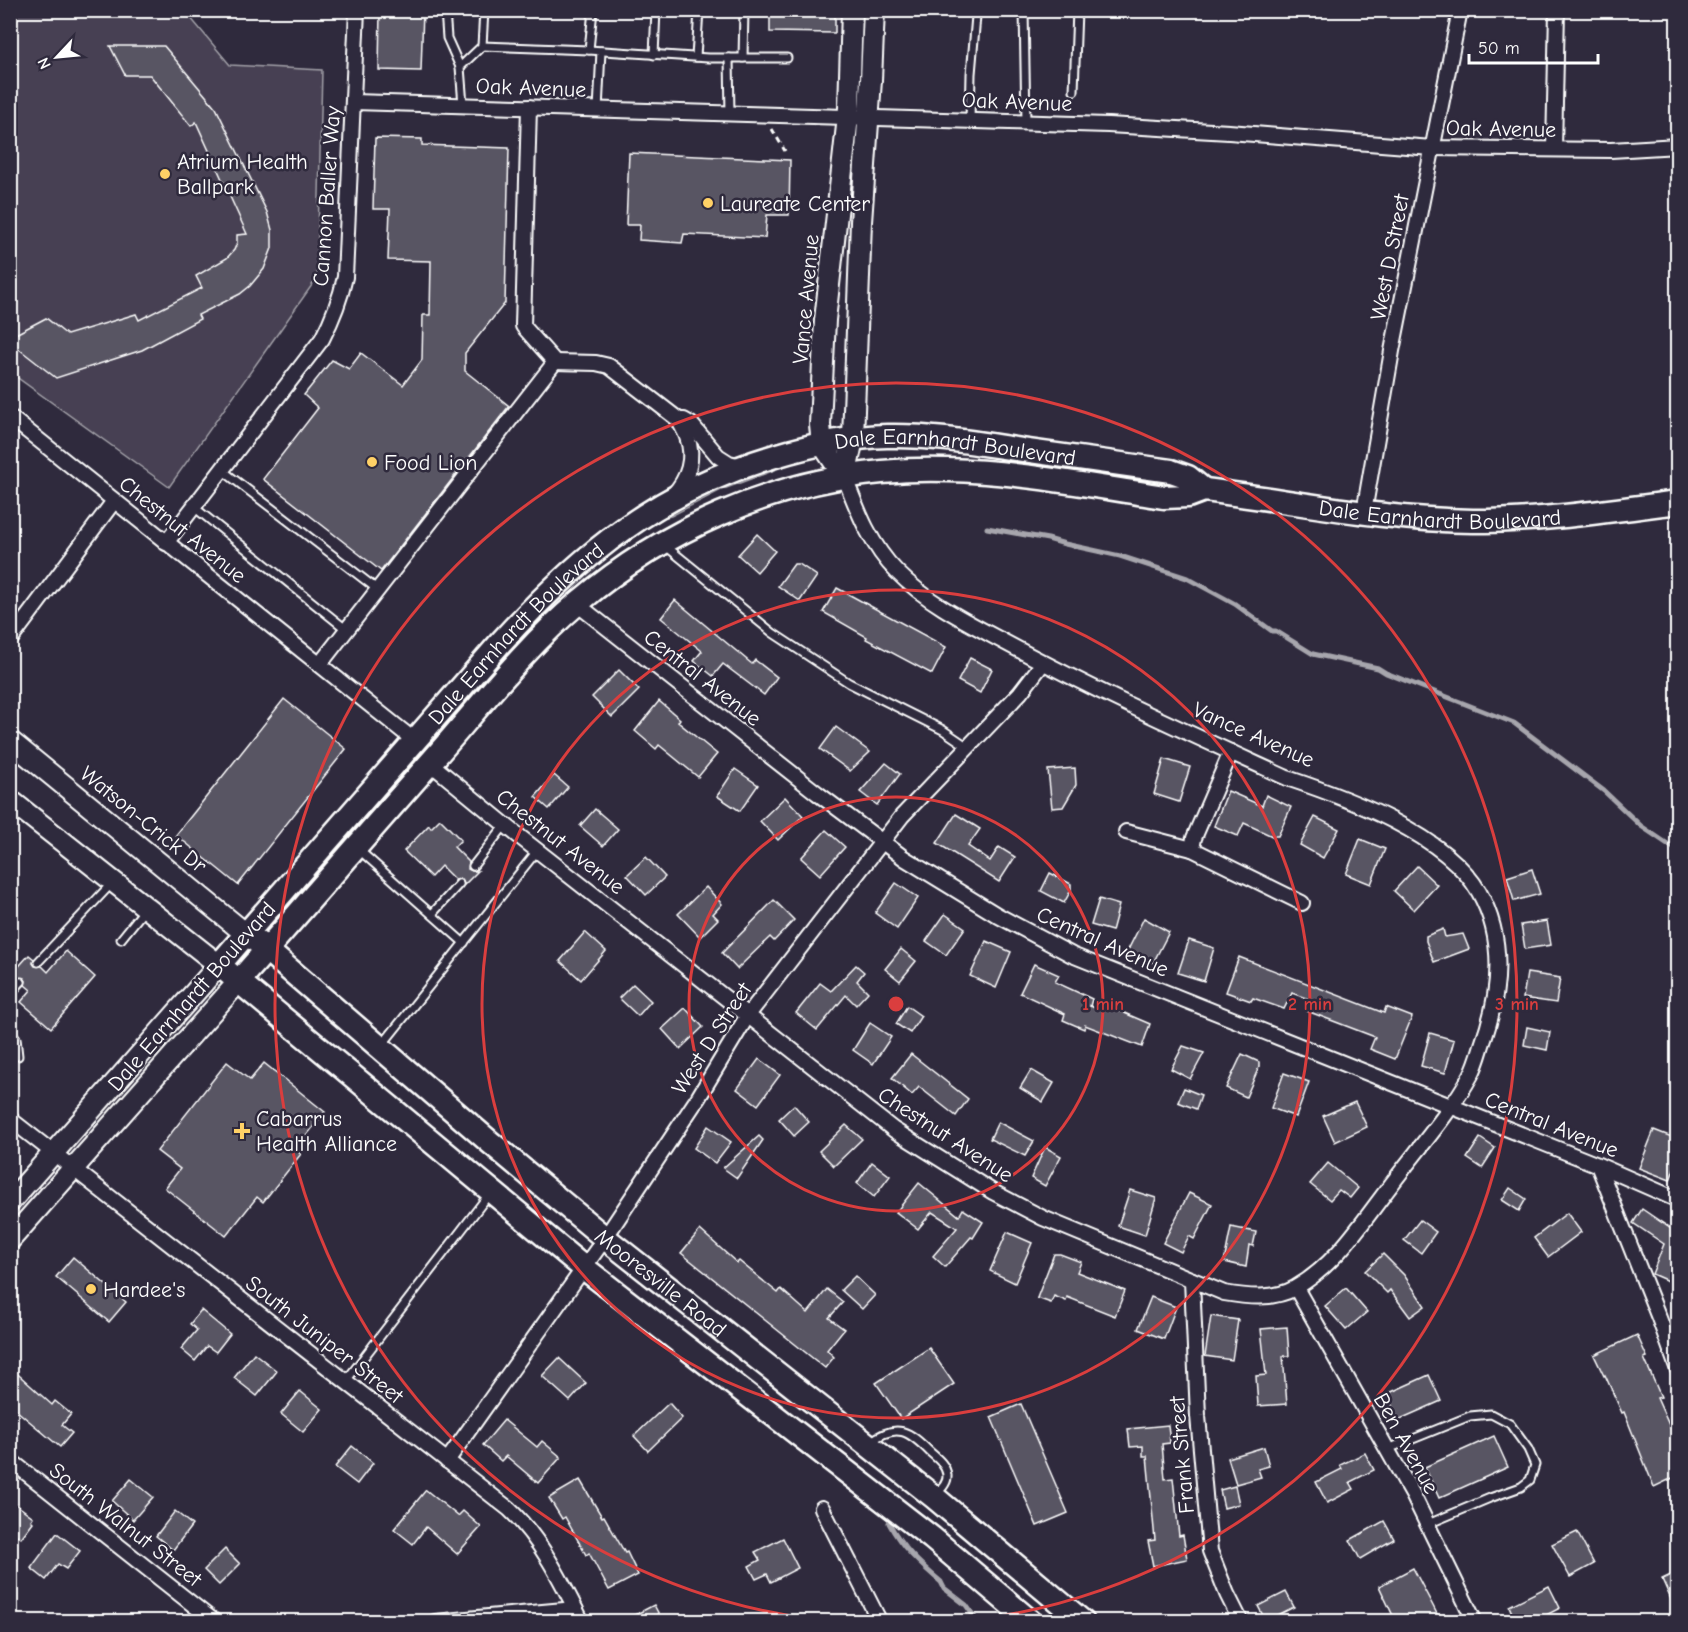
<svg xmlns="http://www.w3.org/2000/svg" width="1688" height="1632" viewBox="0 0 1688 1632" font-family="'Comic Neue',sans-serif">
<rect width="100%" height="100%" fill="#2f2a3d"/>
<filter id="ink" filterUnits="userSpaceOnUse"><feTurbulence type="fractalNoise" baseFrequency=".0167" numOctaves="2"/><feDisplacementMap in="SourceGraphic" scale="12" xChannelSelector="R" yChannelSelector="G"/><feConvolveMatrix kernelMatrix="1 2 1 2 8 2 1 2 1" color-interpolation-filters="sRGB"/></filter>
<g filter="url(#ink)">
<g fill="#464152" stroke="#a2a0a8" stroke-width="1.5">
<polygon points="11,11 185,11 230,65 322,70 317,278 169,487 11,373"/>
<polygon points="774,467 775,470 721,490 671,516 667,517 665,515 702,493"/>
</g>
<g fill="none" stroke-linecap="round" stroke-linejoin="round">
<g stroke="#a7a6ad" stroke-width="5">
<polyline points="987,528 1048,539 1065,544 1120,556 1187,578 1235,604 1272,631 1276,631 1313,654 1378,668 1386,673 1514,723 1604,791 1641,826 1678,851"/>
<path d="M889,1523c13,25 31,41 52,59l3,6 22,17 12,17"/>
</g>
</g>
<g fill="#595564" stroke="#fff" stroke-width="1.5">
<polygon points="380,10 423,10 421,71 379,70"/>
<polygon points="770,10 835,10 835,33 770,32"/>
<polygon points="110,46 164,46 216,108 267,212 272,230 272,248 264,269 250,286 240,294 198,315 200,319 142,350 56,378 10,342 10,337 46,318 67,335 136,314 139,320 202,288 196,276 227,258 234,250 237,243 237,235 247,234 196,122 191,126 150,75 125,75"/>
<polygon points="375,138 422,139 422,145 509,148 505,303 465,353 465,371 509,406 381,571 263,479 318,408 304,395 332,360 349,369 361,353 403,385 422,360 423,315 430,315 431,261 388,260 390,209 373,209"/>
<polygon points="629,153 790,160 789,215 767,215 765,238 684,234 682,243 639,240 640,225 626,225"/>
<polygon points="757,534 775,551 757,572 738,555"/>
<polygon points="794,564 799,564 817,576 800,601 778,586"/>
<polygon points="837,588 946,647 932,674 866,639 867,637 823,612"/>
<polygon points="675,600 752,664 755,660 777,677 764,695 723,664 713,676 694,661 702,651 661,618"/>
<polygon points="970,658 992,669 980,693 958,681"/>
<polygon points="619,670 639,690 612,717 592,697"/>
<polygon points="284,699 346,749 238,885 176,835"/>
<polygon points="659,701 680,719 678,722 717,754 698,777 659,745 656,749 635,731"/>
<polygon points="836,727 870,752 850,771 820,749"/>
<polygon points="1164,759 1190,767 1179,802 1154,794"/>
<polygon points="886,763 900,774 877,805 860,792"/>
<polygon points="1075,768 1076,785 1063,807 1052,808 1048,770"/>
<polygon points="735,769 758,785 740,811 717,796"/>
<polygon points="554,775 568,787 549,809 535,797"/>
<polygon points="1228,791 1262,806 1266,795 1291,807 1278,836 1272,836 1244,823 1238,836 1214,826"/>
<polygon points="785,797 803,816 778,840 760,821"/>
<polygon points="595,809 618,829 603,846 580,826"/>
<polygon points="956,814 980,829 968,846 990,861 999,847 1015,857 999,882 937,843"/>
<polygon points="1315,817 1339,829 1323,858 1300,845"/>
<polygon points="440,819 461,840 454,847 469,862 468,869 472,871 478,871 464,885 462,879 455,880 441,866 431,877 404,851 429,825 431,828"/>
<polygon points="826,830 845,847 820,875 801,858"/>
<polygon points="1360,839 1385,849 1371,884 1346,874"/>
<polygon points="646,857 665,877 646,895 627,875"/>
<polygon points="1417,866 1437,885 1414,910 1394,891"/>
<polygon points="1532,869 1540,894 1514,901 1507,877"/>
<polygon points="1050,873 1071,884 1071,890 1064,903 1041,891"/>
<polygon points="896,883 918,898 897,929 875,913"/>
<polygon points="706,887 722,904 713,914 718,919 700,937 678,914"/>
<polygon points="1099,899 1119,905 1112,931 1091,925"/>
<polygon points="774,900 794,920 774,941 770,937 737,969 722,953"/>
<polygon points="945,914 965,928 946,955 926,941"/>
<polygon points="1144,918 1169,932 1153,963 1128,950"/>
<polygon points="1547,921 1551,945 1525,949 1521,925"/>
<polygon points="1443,929 1445,937 1463,934 1469,949 1434,962 1426,941 1426,936"/>
<polygon points="585,932 606,951 581,980 560,961"/>
<polygon points="1189,940 1214,948 1204,981 1178,973"/>
<polygon points="986,941 1011,952 996,988 970,976"/>
<polygon points="901,949 916,961 900,981 885,969"/>
<polygon points="66,951 95,977 51,1028 21,1002 31,990 25,985 26,981 24,978 17,978 12,974 29,955 34,959 33,963 35,966 42,966 48,972"/>
<polygon points="1239,957 1384,1013 1386,1007 1412,1017 1395,1059 1370,1049 1375,1037 1307,1011 1311,1000 1292,993 1284,1009 1253,998 1251,1001 1226,992"/>
<polygon points="1034,964 1059,975 1055,982 1092,999 1090,1006 1098,1009 1101,1003 1150,1024 1142,1047 1085,1025 1084,1029 1063,1020 1065,1014 1020,993"/>
<polygon points="856,965 864,972 857,981 868,992 856,1005 846,995 817,1030 796,1013 820,983 831,991"/>
<polygon points="1527,973 1560,978 1556,1003 1523,998"/>
<polygon points="633,984 651,1001 638,1016 619,998"/>
<polygon points="907,1006 921,1016 910,1033 896,1024"/>
<polygon points="685,1008 703,1027 680,1049 662,1029"/>
<polygon points="870,1023 891,1037 873,1064 853,1050"/>
<polygon points="1527,1027 1550,1032 1547,1050 1524,1045"/>
<polygon points="1430,1033 1454,1040 1445,1073 1421,1066"/>
<polygon points="1183,1046 1204,1053 1190,1079 1171,1069"/>
<polygon points="911,1054 968,1099 956,1116 919,1087 912,1095 892,1078"/>
<polygon points="1242,1054 1259,1062 1259,1067 1246,1097 1226,1088"/>
<polygon points="759,1059 780,1075 758,1105 737,1089"/>
<polygon points="227,1062 250,1080 264,1063 325,1112 295,1150 301,1154 263,1202 257,1197 226,1236 165,1188 180,1169 157,1151"/>
<polygon points="1031,1070 1054,1083 1043,1102 1020,1088"/>
<polygon points="1284,1073 1309,1082 1296,1117 1271,1108"/>
<polygon points="1184,1088 1201,1095 1196,1109 1178,1102"/>
<polygon points="1355,1102 1367,1127 1335,1142 1323,1116"/>
<polygon points="794,1105 809,1122 794,1136 779,1119"/>
<polygon points="998,1122 1034,1141 1025,1156 990,1139"/>
<polygon points="846,1125 862,1139 834,1166 819,1151"/>
<polygon points="708,1126 731,1142 715,1163 694,1148"/>
<polygon points="1654,1130 1677,1139 1677,1161 1670,1180 1639,1168"/>
<polygon points="759,1136 763,1140 737,1178 723,1168"/>
<polygon points="1480,1138 1495,1148 1482,1168 1467,1158"/>
<polygon points="1045,1147 1061,1156 1045,1186 1031,1178"/>
<polygon points="872,1162 890,1176 874,1197 857,1183"/>
<polygon points="1328,1163 1358,1188 1350,1198 1339,1190 1330,1200 1310,1184"/>
<polygon points="919,1183 959,1216 963,1209 983,1222 973,1238 971,1237 945,1267 933,1256 957,1228 932,1212 918,1229 896,1212"/>
<polygon points="1510,1188 1526,1199 1519,1211 1502,1200"/>
<polygon points="1130,1190 1156,1198 1145,1235 1118,1226"/>
<polygon points="1189,1193 1212,1204 1194,1239 1189,1236 1181,1252 1163,1243"/>
<polygon points="1642,1209 1670,1228 1677,1212 1677,1285 1652,1274 1664,1244 1633,1223"/>
<polygon points="1567,1213 1581,1232 1548,1257 1534,1238"/>
<polygon points="1420,1220 1436,1232 1421,1253 1404,1240"/>
<polygon points="1231,1227 1256,1232 1253,1246 1249,1245 1246,1267 1224,1262"/>
<polygon points="700,1230 737,1263 739,1261 778,1293 781,1289 808,1313 827,1289 843,1302 829,1318 844,1329 827,1350 834,1357 825,1368 681,1253"/>
<polygon points="1007,1232 1032,1243 1015,1283 990,1271"/>
<polygon points="1054,1254 1060,1254 1081,1262 1077,1272 1125,1291 1115,1316 1067,1297 1066,1301 1054,1296 1051,1303 1037,1298"/>
<polygon points="1383,1254 1404,1275 1425,1306 1410,1317 1390,1290 1387,1293 1365,1271"/>
<polygon points="73,1257 126,1302 109,1322 56,1277"/>
<polygon points="855,1276 875,1295 862,1309 841,1290"/>
<polygon points="1346,1288 1367,1312 1346,1330 1325,1306"/>
<polygon points="1151,1297 1176,1307 1164,1339 1138,1329"/>
<polygon points="201,1310 230,1334 216,1352 207,1346 195,1361 181,1349 197,1330 190,1324"/>
<polygon points="1211,1316 1238,1320 1232,1360 1205,1356"/>
<polygon points="1287,1327 1289,1356 1283,1356 1287,1404 1258,1406 1256,1376 1266,1375 1261,1329"/>
<polygon points="1637,1335 1647,1357 1644,1358 1661,1397 1657,1398 1677,1443 1677,1476 1654,1487 1624,1412 1622,1413 1605,1375 1604,1376 1594,1355"/>
<polygon points="929,1348 954,1384 901,1419 876,1383"/>
<polygon points="254,1353 277,1371 257,1396 234,1378"/>
<polygon points="559,1358 586,1383 570,1401 542,1376"/>
<polygon points="10,1367 52,1405 55,1401 71,1414 62,1425 72,1433 60,1447 10,1405"/>
<polygon points="1429,1375 1441,1401 1398,1420 1387,1394"/>
<polygon points="300,1391 322,1409 303,1432 281,1414"/>
<polygon points="669,1403 682,1418 648,1451 634,1436"/>
<polygon points="1021,1404 1068,1513 1037,1526 991,1417"/>
<polygon points="504,1420 537,1447 542,1441 561,1457 538,1483 506,1456 501,1461 483,1445"/>
<polygon points="1168,1425 1170,1443 1162,1444 1165,1479 1173,1478 1179,1536 1183,1535 1187,1559 1153,1566 1148,1541 1155,1540 1147,1456 1143,1456 1143,1446 1130,1447 1128,1429"/>
<polygon points="1494,1436 1508,1467 1439,1498 1425,1467"/>
<polygon points="352,1446 373,1463 357,1484 335,1467"/>
<polygon points="1264,1447 1269,1466 1258,1469 1261,1477 1236,1484 1228,1458"/>
<polygon points="1365,1453 1374,1470 1350,1482 1354,1489 1327,1503 1316,1482 1342,1469 1340,1465"/>
<polygon points="131,1479 153,1497 133,1520 112,1501"/>
<polygon points="580,1480 602,1517 604,1516 625,1553 627,1552 638,1575 609,1590 589,1553 586,1555 565,1517 562,1519 549,1498"/>
<polygon points="1235,1486 1239,1504 1224,1508 1220,1490"/>
<polygon points="426,1490 458,1516 463,1511 481,1527 457,1554 426,1527 413,1544 394,1529"/>
<polygon points="10,1500 33,1517 31,1520 33,1522 21,1538 10,1530"/>
<polygon points="175,1511 192,1525 173,1550 156,1536"/>
<polygon points="1384,1521 1394,1539 1360,1559 1350,1540"/>
<polygon points="1577,1532 1594,1564 1570,1577 1552,1544"/>
<polygon points="57,1533 80,1551 66,1569 58,1564 46,1580 31,1568"/>
<polygon points="783,1538 798,1568 771,1582 767,1574 756,1579 749,1566 760,1560 755,1552"/>
<polygon points="225,1549 240,1564 219,1585 204,1570"/>
<polygon points="1413,1568 1433,1606 1441,1622 1396,1622 1379,1586"/>
<polygon points="1677,1572 1677,1613 1662,1579"/>
<polygon points="1549,1586 1560,1608 1533,1622 1516,1622 1509,1606"/>
<polygon points="1286,1592 1294,1607 1266,1621 1258,1606"/>
<polygon points="654,1605 663,1622 621,1622"/>
</g>
<g fill="none" stroke-linecap="round" stroke-linejoin="round">
<g stroke="#fff" stroke-width="11">
<g id="lane">
<polyline points="445,10 447,38 460,67 463,105"/>
<polyline points="1024,10 1026,123"/>
<polyline points="482,46 589,50 593,10"/>
<polyline points="589,50 708,58 787,58"/>
<polyline points="654,55 656,10"/>
<polyline points="696,57 699,10"/>
<polyline points="729,58 730,114"/>
<polyline points="743,58 744,10"/>
<polyline points="460,67 482,46 484,10"/>
<polyline points="1074,91 1077,10"/>
<polyline points="598,110 601,51"/>
<polyline points="970,121 971,74 976,16 978,10"/>
<polyline points="222,470 378,590"/>
<polyline points="194,507 347,630"/>
<polyline points="667,547 773,633 849,683 943,730 968,747"/>
<polyline points="358,849 464,943"/>
<polyline points="473,866 505,825"/>
<polyline points="432,914 459,884"/>
<polyline points="121,939 146,908"/>
<polyline points="38,962 112,883"/>
<polyline points="10,994 21,982"/>
<polyline points="10,1031 16,1038 18,1056"/>
<polyline points="382,1045 537,851"/>
<polyline points="345,1382 490,1193"/>
<path d="M870,1442c27,-20 39,-11 60,10 7,6 16,13 17,23 1,8 -6,14 -11,20"/>
<polyline points="1388,1449 1470,1416 1491,1414 1510,1424 1528,1449 1535,1465 1530,1480 1521,1487 1490,1498 1428,1524"/>
</g>
</g>
<g stroke="#fff" stroke-width="18">
<g id="street">
<polyline points="354,102 1108,125 1229,132 1432,148 1611,150 1678,146"/>
<polyline points="1554,149 1557,10"/>
<polyline points="555,362 596,363 609,366 679,420 684,420 691,424 718,456 729,463 741,466"/>
<polyline points="10,417 415,741"/>
<path d="M673,495c15,-16 22,-37 14,-58 -2,-6 -6,-11 -8,-17"/>
<polyline points="1364,512 1392,351 1460,10"/>
<path d="M166,543l156,-204c11,-21 18,-39 23,-62l12,-267"/>
<polyline points="577,604 817,793 904,858 997,915 1072,955 1598,1165 1678,1200"/>
<polyline points="10,640 114,501"/>
<polyline points="320,664 555,362 523,326 529,107"/>
<polyline points="1231,752 1194,838 1192,849 1302,903"/>
<path d="M430,763l90,74 374,293 99,62 50,26 181,75c23,4 50,7 71,-5 41,-23 68,-67 96,-103 26,-35 59,-72 80,-110 5,-9 8,-20 11,-30 18,-50 24,-105 -3,-153 -33,-58 -132,-94 -192,-114 -94,-43 -188,-85 -279,-134 -39,-21 -79,-40 -111,-72 -26,-26 -39,-60 -52,-94"/>
<polyline points="1126,832 1192,849"/>
<path d="M10,1119l499,390c32,30 53,73 73,113"/>
<polyline points="1598,1165 1659,1318 1678,1370"/>
<polyline points="1192,1280 1198,1416 1210,1551 1227,1594 1241,1622"/>
<polyline points="1296,1288 1413,1495 1475,1622"/>
<polyline points="10,1460 215,1622"/>
<polyline points="447,1461 605,1238 698,1098 748,1015 902,816 1020,693 1043,663"/>
<polyline points="822,1508 880,1622"/>
<polyline points="435,1622 575,1609"/>
</g>
</g>
<g stroke="#fff" stroke-width="24">
<g id="secondary">
<polyline points="845,478 822,444 820,425 825,320 849,108 852,10"/>
<polyline points="845,478 853,438 861,222 871,80 874,10"/>
<polyline points="10,741 246,934"/>
<polyline points="10,800 219,965 10,1202"/>
<polyline points="10,1240 239,981"/>
</g>
</g>
<g stroke="#fff" stroke-width="27">
<g id="primary">
<path id="s1" d="M255,940l236,203 114,95 329,259 149,125"/>
<path id="s2" d="M239,981c63,-72 127,-145 190,-217 49,-55 94,-115 150,-162 84,-72 193,-120 303,-130 95,-9 189,11 282,25l24,-1 16,-6c89,11 179,30 269,31 68,0 137,-10 205,-19"/>
<path id="s3" d="M1031,1622l-99,-84 -348,-270 -365,-303 282,-323c81,-89 157,-151 274,-186 36,-11 74,-19 112,-20 45,-1 90,7 135,14 50,7 99,14 149,21l17,6 16,13"/>
</g>
</g>
<polyline stroke="#fff" stroke-width="3" stroke-dasharray="6 4.5" stroke-linecap="butt" points="772,129 785,151"/>
<use href="#lane" stroke="#2f2a3d" stroke-width="7"/>
<use href="#street" stroke="#2f2a3d" stroke-width="14"/>
<use href="#secondary" stroke="#2f2a3d" stroke-width="20"/>
<use href="#primary" stroke="#2f2a3d" stroke-width="22"/>
</g>
</g>
<g fill="none" stroke="#da3e3e" stroke-width="3">
<circle cx="896" cy="1004" r="207"/>
<circle cx="896" cy="1004" r="414"/>
<path d="M826 1621A621 621 0 1 1 966 1621"/>
</g>
<g fill="#ffd166" stroke="#2f2a3d" stroke-width="2">
<circle cx="165" cy="174" r="6"/>
<circle cx="708" cy="203" r="6"/>
<circle cx="372" cy="462" r="6"/>
<path d="M239 1122h6v6h6v6h-6v6h-6v-6h-6v-6h6z"/>
<circle cx="91" cy="1289" r="6"/>
</g>
<g text-anchor="middle" stroke-width="5" stroke-linejoin="round" paint-order="stroke">
<g font-size="22" fill="#fff" stroke="#2f2a3d">
<text transform="translate(531 87) rotate(2)" y="8">Oak Avenue</text>
<text transform="translate(1017 101) rotate(2)" y="8">Oak Avenue</text>
<text transform="translate(1501 128) rotate(1)" y="8">Oak Avenue</text>
<text transform="translate(326 196) rotate(-86)" y="8">Cannon Baller Way</text>
<text transform="translate(1389 257) rotate(-79)" y="8">West D Street</text>
<text transform="translate(805 299) rotate(-85)" y="8">Vance Avenue</text>
<text dy="8" stroke="none"><textPath href="#s3" startOffset="1992">Dale Earnhardt Boulevard</textPath></text>
<text dy="8" stroke="none"><textPath href="#s2" startOffset="1407">Dale Earnhardt Boulevard</textPath></text>
<text transform="translate(183 529) rotate(39)" y="8">Chestnut Avenue</text>
<text dy="8" stroke="none"><textPath href="#s3" startOffset="1490">Dale Earnhardt Boulevard</textPath></text>
<text transform="translate(703 677) rotate(38)" y="8">Central Avenue</text>
<text transform="translate(1254 734) rotate(24)" y="8">Vance Avenue</text>
<text transform="translate(144 819) rotate(39)" y="8">Watson-Crick Dr</text>
<text transform="translate(561 841) rotate(38)" y="8">Chestnut Avenue</text>
<text transform="translate(1103 941) rotate(24)" y="8">Central Avenue</text>
<text transform="translate(191 996) rotate(-49)" y="8">Dale Earnhardt Boulevard</text>
<text transform="translate(711 1038) rotate(-57)" y="8">West D Street</text>
<text transform="translate(1552 1124) rotate(22)" y="8">Central Avenue</text>
<text transform="translate(946 1134) rotate(33)" y="8">Chestnut Avenue</text>
<text dy="8" stroke="none"><textPath href="#s1" startOffset="531">Mooresville Road</textPath></text>
<text transform="translate(325 1339) rotate(38)" y="8">South Juniper Street</text>
<text transform="translate(1407 1443) rotate(61)" y="8">Ben Avenue</text>
<text transform="translate(1181 1455) rotate(-95)" y="8">Frank Street</text>
<text transform="translate(126 1524) rotate(38)" y="8">South Walnut Street</text>
</g>
<g font-size="22" fill="#fff" stroke="#2f2a3d" text-anchor="start">
<text x="177" y="169">Atrium Health<tspan x="177" dy="25">Ballpark</tspan></text>
<text x="720" y="211">Laureate Center</text>
<text x="384" y="470">Food Lion</text>
<text x="256" y="1126">Cabarrus<tspan x="256" dy="25">Health Alliance</tspan></text>
<text x="103" y="1297">Hardee's</text>
</g>
</g>
<circle cx="896" cy="1004" r="9" fill="#da3e3e" stroke="#2f2a3d" stroke-width="3"/>
<g font-size="18" text-anchor="middle" font-weight="bold" fill="#da3e3e" stroke="#2f2a3d" stroke-width="5" stroke-linejoin="round" paint-order="stroke">
<text x="1103" y="1010">1 min</text>
<text x="1310" y="1010">2 min</text>
<text x="1517" y="1010">3 min</text>
</g>
<rect width="1688" height="1632" fill="none" stroke="#2f2a3d" stroke-width="36"/>
<rect x="18" y="18" width="1652" height="1596" fill="none" stroke="#fff" stroke-width="2" filter="url(#ink)"/>
<g transform="translate(57 57) rotate(244)" stroke="#2f2a3d" stroke-width="4.5" paint-order="stroke">
<path d="M0-4.5L10 22L0 15L-10 22Z" fill="#ffffff"/>
<text y="-9" font-size="16" font-weight="bold" text-anchor="middle" fill="#ffffff">N</text>
</g>
<path d="M1469 54v9h129v-9" fill="none" stroke="#ffffff" stroke-width="3"/>
<text x="1478" y="54" font-size="18" fill="#ffffff" stroke="#2f2a3d" stroke-width="4.5" paint-order="stroke">50 m</text>
</svg>
